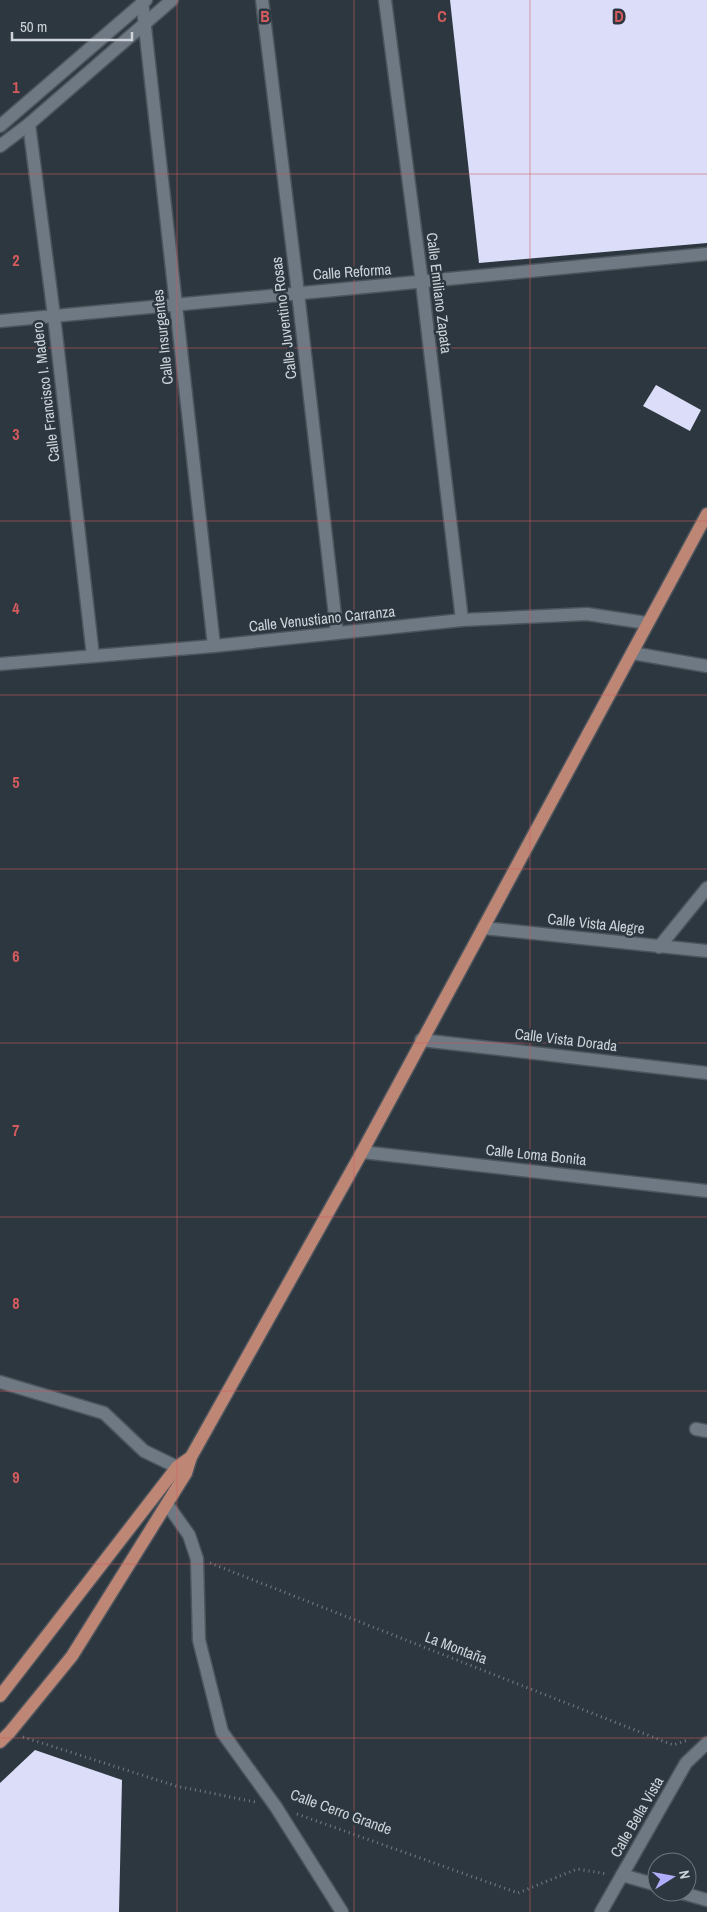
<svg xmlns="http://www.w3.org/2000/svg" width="707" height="1912" viewBox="0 0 707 1912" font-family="'Archivo Narrow',sans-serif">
<rect width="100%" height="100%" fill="#2d3740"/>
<g fill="#dcdef9">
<polygon points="450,0 707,0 707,243 479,263"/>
<polygon points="656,385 701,410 690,431 643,406"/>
<polygon points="35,1750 122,1780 119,1912 0,1912 0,1783"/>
</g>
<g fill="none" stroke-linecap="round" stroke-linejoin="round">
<g stroke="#4c545c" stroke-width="15">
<g id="minor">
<polyline points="142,0 214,646"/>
<polyline points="262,0 298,293 337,633"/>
<polyline points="385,0 422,283 462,620"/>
<polyline points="29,124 54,316 93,656"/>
<polyline points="0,126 146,0"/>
<polyline points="0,146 29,124 172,0"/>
<path d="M0,321c236,-22 471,-43 707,-67"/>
<polyline points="632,653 707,666"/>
<polyline points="0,664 214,646 462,620 587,614 647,623"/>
<polyline points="483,928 707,951"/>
<polyline points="659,947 707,888"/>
<polyline points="421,1040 707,1073"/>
<polyline points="362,1152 707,1191"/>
<polyline points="0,1382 104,1413 144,1451 177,1467 186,1473"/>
<polyline points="696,1429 707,1431"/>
<polyline points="167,1504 189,1535 197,1559 199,1640 222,1732 276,1807 342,1912"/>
<polyline points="622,1875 657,1885"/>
<polyline points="679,1892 707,1900"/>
<polyline points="601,1912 686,1763 707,1743"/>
</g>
</g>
<g stroke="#4c545c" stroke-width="15">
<g id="major">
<polyline points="0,1696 177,1467 191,1457"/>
<polyline points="0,1742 10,1732 72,1656 186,1473 191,1457 362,1152 707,514"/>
</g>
</g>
<g stroke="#757d85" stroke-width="3" stroke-dasharray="1 4" stroke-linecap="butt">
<polyline points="210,1563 673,1745 688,1740"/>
<polyline points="23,1737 176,1786 255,1802"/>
<polyline points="297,1814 518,1893 577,1869 607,1874"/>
</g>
<use href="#minor" stroke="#6e7983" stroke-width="12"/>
<use href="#major" stroke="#be8675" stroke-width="12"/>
</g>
<path fill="none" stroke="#d35b5d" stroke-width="1" stroke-opacity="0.55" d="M177,0v1912M354,0v1912M530,0v1912M0,174h707M0,348h707M0,521h707M0,695h707M0,869h707M0,1043h707M0,1217h707M0,1391h707M0,1564h707M0,1738h707"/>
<g text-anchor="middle" stroke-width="5" stroke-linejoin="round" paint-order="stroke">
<g font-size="15" fill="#cdd3d9" stroke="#2d3740">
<text transform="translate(352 272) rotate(-4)" y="5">Calle Reforma</text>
<text transform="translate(439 293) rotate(83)" y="5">Calle Emiliano Zapata</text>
<text transform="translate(284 318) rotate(-97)" y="5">Calle Juventino Rosas</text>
<text transform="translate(163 337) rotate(-96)" y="5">Calle Insurgentes</text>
<text transform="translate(46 392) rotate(-97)" y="5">Calle Francisco I. Madero</text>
<text transform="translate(322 619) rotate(-6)" y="5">Calle Venustiano Carranza</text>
<text transform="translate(596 924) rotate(6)" y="5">Calle Vista Alegre</text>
<text transform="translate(566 1040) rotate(7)" y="5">Calle Vista Dorada</text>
<text transform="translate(536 1155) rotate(6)" y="5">Calle Loma Bonita</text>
<text transform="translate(456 1648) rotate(21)" y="5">La Montaña</text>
<text transform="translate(341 1812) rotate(20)" y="5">Calle Cerro Grande</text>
<text transform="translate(637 1817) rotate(-60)" y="5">Calle Bella Vista</text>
</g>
</g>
<g font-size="16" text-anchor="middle" font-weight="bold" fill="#d35b5d" stroke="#2d3740" stroke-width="5" stroke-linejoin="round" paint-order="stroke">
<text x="265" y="22">B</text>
<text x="442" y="22">C</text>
<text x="619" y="22">D</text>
<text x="16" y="93">1</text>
<text x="16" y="266">2</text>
<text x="16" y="440">3</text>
<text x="16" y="614">4</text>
<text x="16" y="788">5</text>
<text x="16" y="962">6</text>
<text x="16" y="1136">7</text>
<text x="16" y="1309">8</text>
<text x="16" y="1483">9</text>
</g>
<g transform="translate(672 1877) rotate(79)"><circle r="24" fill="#2d3740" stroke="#6d757d"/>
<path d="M0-4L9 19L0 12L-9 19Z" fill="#b0aefa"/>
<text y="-8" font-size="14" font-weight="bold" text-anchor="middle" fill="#cdd3d9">N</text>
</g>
<path d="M12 32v8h120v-8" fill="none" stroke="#cdd3d9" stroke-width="2.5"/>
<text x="20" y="32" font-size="15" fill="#cdd3d9" stroke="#2d3740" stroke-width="4" paint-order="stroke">50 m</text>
</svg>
